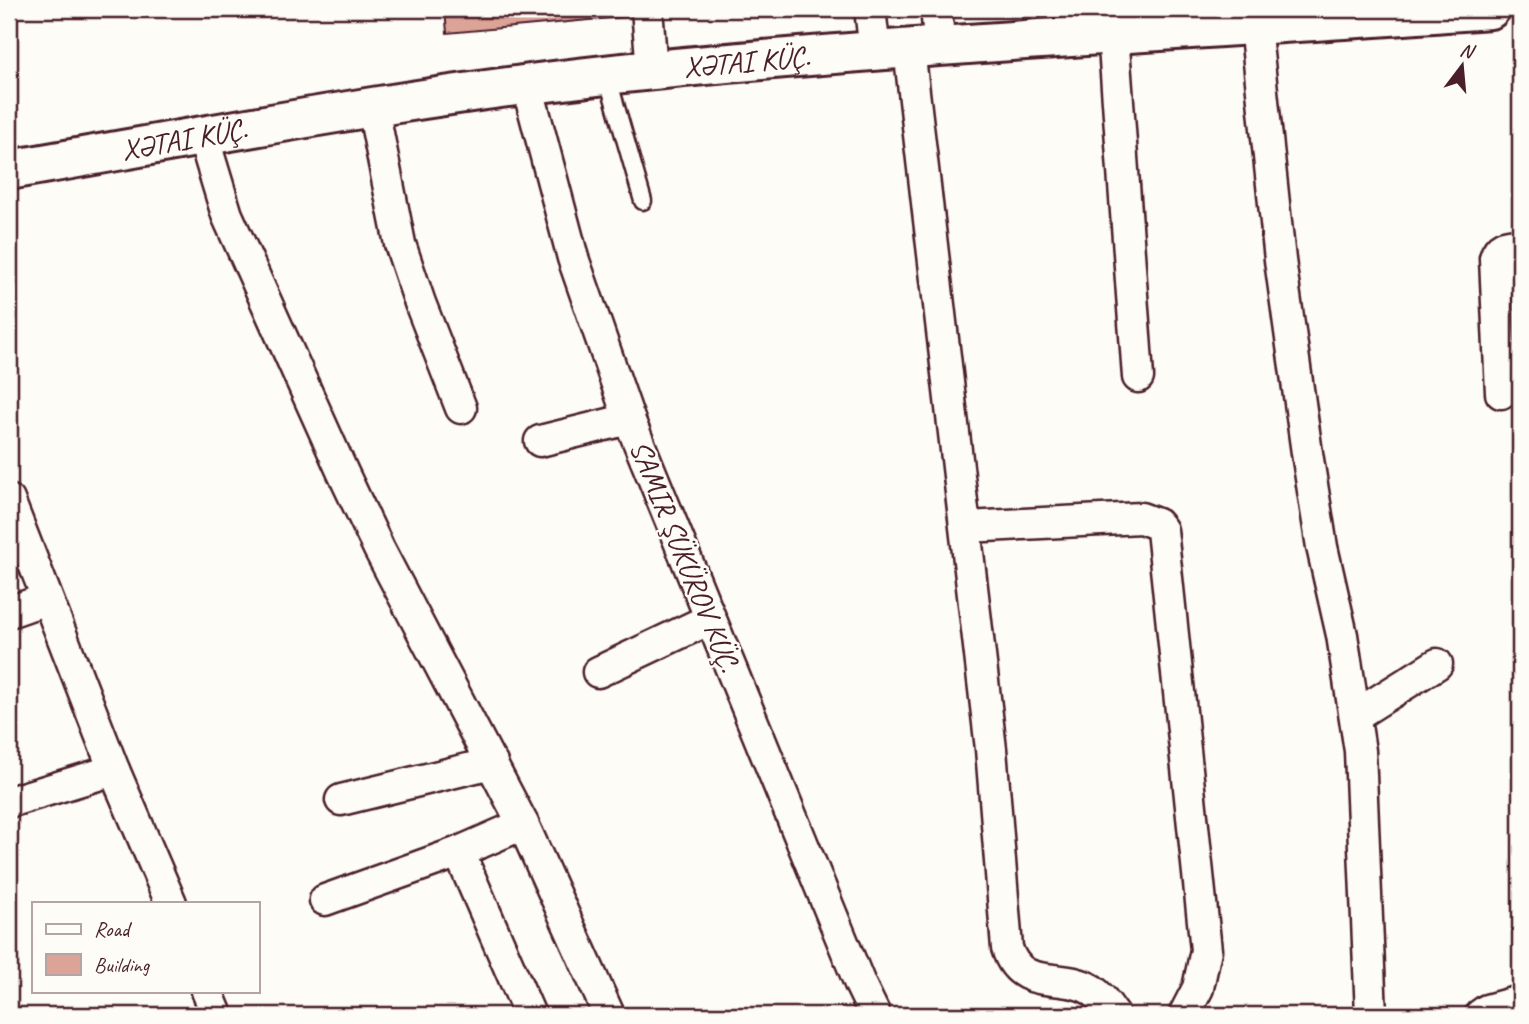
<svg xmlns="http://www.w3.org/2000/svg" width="1529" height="1024" viewBox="0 0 1529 1024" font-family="Caveat,sans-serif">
<rect width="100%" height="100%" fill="#fdfcf7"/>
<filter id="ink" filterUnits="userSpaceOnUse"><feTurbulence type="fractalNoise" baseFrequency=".0143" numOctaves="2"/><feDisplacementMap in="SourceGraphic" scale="14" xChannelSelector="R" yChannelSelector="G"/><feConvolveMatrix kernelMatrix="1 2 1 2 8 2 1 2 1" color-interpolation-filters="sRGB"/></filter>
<g filter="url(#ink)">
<polygon fill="#dca397" stroke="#4a1f2b" stroke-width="2" points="445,9 631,9 632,16 447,33"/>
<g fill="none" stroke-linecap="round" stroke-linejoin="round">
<g stroke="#4a1f2b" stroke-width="21">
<polyline id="lane" points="607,76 643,201"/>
</g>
<g stroke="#4a1f2b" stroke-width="35">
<g id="street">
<polyline points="647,9 652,70"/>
<polyline points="870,9 875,51"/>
<polyline points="936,9 940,47"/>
<polyline points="1077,9 1079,36"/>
<polyline points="1255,25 1280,260 1307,453 1322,547 1342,635 1360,751 1371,1015"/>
<polyline points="1113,33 1138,377"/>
<path d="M909,49l82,700 16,199c14,45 54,23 85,42 9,6 16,16 22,25"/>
<polyline points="527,85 573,258 629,419 860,984 875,1015"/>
<polyline points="373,108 400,244 420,303 461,408"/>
<polyline points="203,136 227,215 343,473 379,549 523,824 609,1015"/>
<path d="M1501,393l-6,-135c4,-14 12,-13 25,-14"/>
<polyline points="540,441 629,419"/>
<polyline points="9,500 114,770 171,903"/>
<polyline points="966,527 1141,518 1157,524 1162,530 1206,950 1198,988 1184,1015"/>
<polyline points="9,612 46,599"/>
<polyline points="598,672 710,619"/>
<polyline points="1356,715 1437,664"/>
<polyline points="341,800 492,763"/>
<polyline points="9,802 114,770"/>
<polyline points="459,852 530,1015"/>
<polyline points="325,900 459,852 523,824"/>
<polyline points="207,991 217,1015"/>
<polyline points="1480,1015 1487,1010 1520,1001"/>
</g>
</g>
<g stroke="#4a1f2b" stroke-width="44">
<g id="secondary">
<path id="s1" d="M9,170c213,-37 428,-79 644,-100 278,-27 558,-41 837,-61"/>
</g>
</g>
<use href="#lane" stroke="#fdfcf7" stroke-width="16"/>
<use href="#street" stroke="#fdfcf7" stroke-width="30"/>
<use href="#secondary" stroke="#fdfcf7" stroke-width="38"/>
</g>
</g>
<g text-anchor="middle" stroke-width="5" stroke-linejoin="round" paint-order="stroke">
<g font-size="30" fill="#4a1f2b" stroke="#fdfcf7">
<text dy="10" stroke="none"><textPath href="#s1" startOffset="746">XƏTAI KÜÇ.</textPath></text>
<text dy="10" stroke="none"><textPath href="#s1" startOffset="178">XƏTAI KÜÇ.</textPath></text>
<text transform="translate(685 556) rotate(68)" y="10">SAMIR ŞÜKÜROV KÜÇ.</text>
</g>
</g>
<rect width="1529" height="1024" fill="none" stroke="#fdfcf7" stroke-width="35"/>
<rect x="18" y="18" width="1494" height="989" fill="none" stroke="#4a1f2b" stroke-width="2.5" filter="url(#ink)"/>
<rect x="32" y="902" width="228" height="91" fill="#fdfcf7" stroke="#b5a4a5" stroke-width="2"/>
<rect x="46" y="924" width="35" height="10" fill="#fdfcf7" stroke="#b5a4a5" stroke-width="2"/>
<text x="94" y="936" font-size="21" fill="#4a1f2b">Road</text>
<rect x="46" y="954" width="35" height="21" fill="#dca397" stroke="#b5a4a5" stroke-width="2"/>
<text x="94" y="972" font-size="21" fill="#4a1f2b">Building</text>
<g transform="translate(1462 66) rotate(16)" stroke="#fdfcf7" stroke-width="5" paint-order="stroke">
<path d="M0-5L12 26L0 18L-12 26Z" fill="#4a1f2b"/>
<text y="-10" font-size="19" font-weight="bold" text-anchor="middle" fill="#4a1f2b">N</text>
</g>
</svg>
